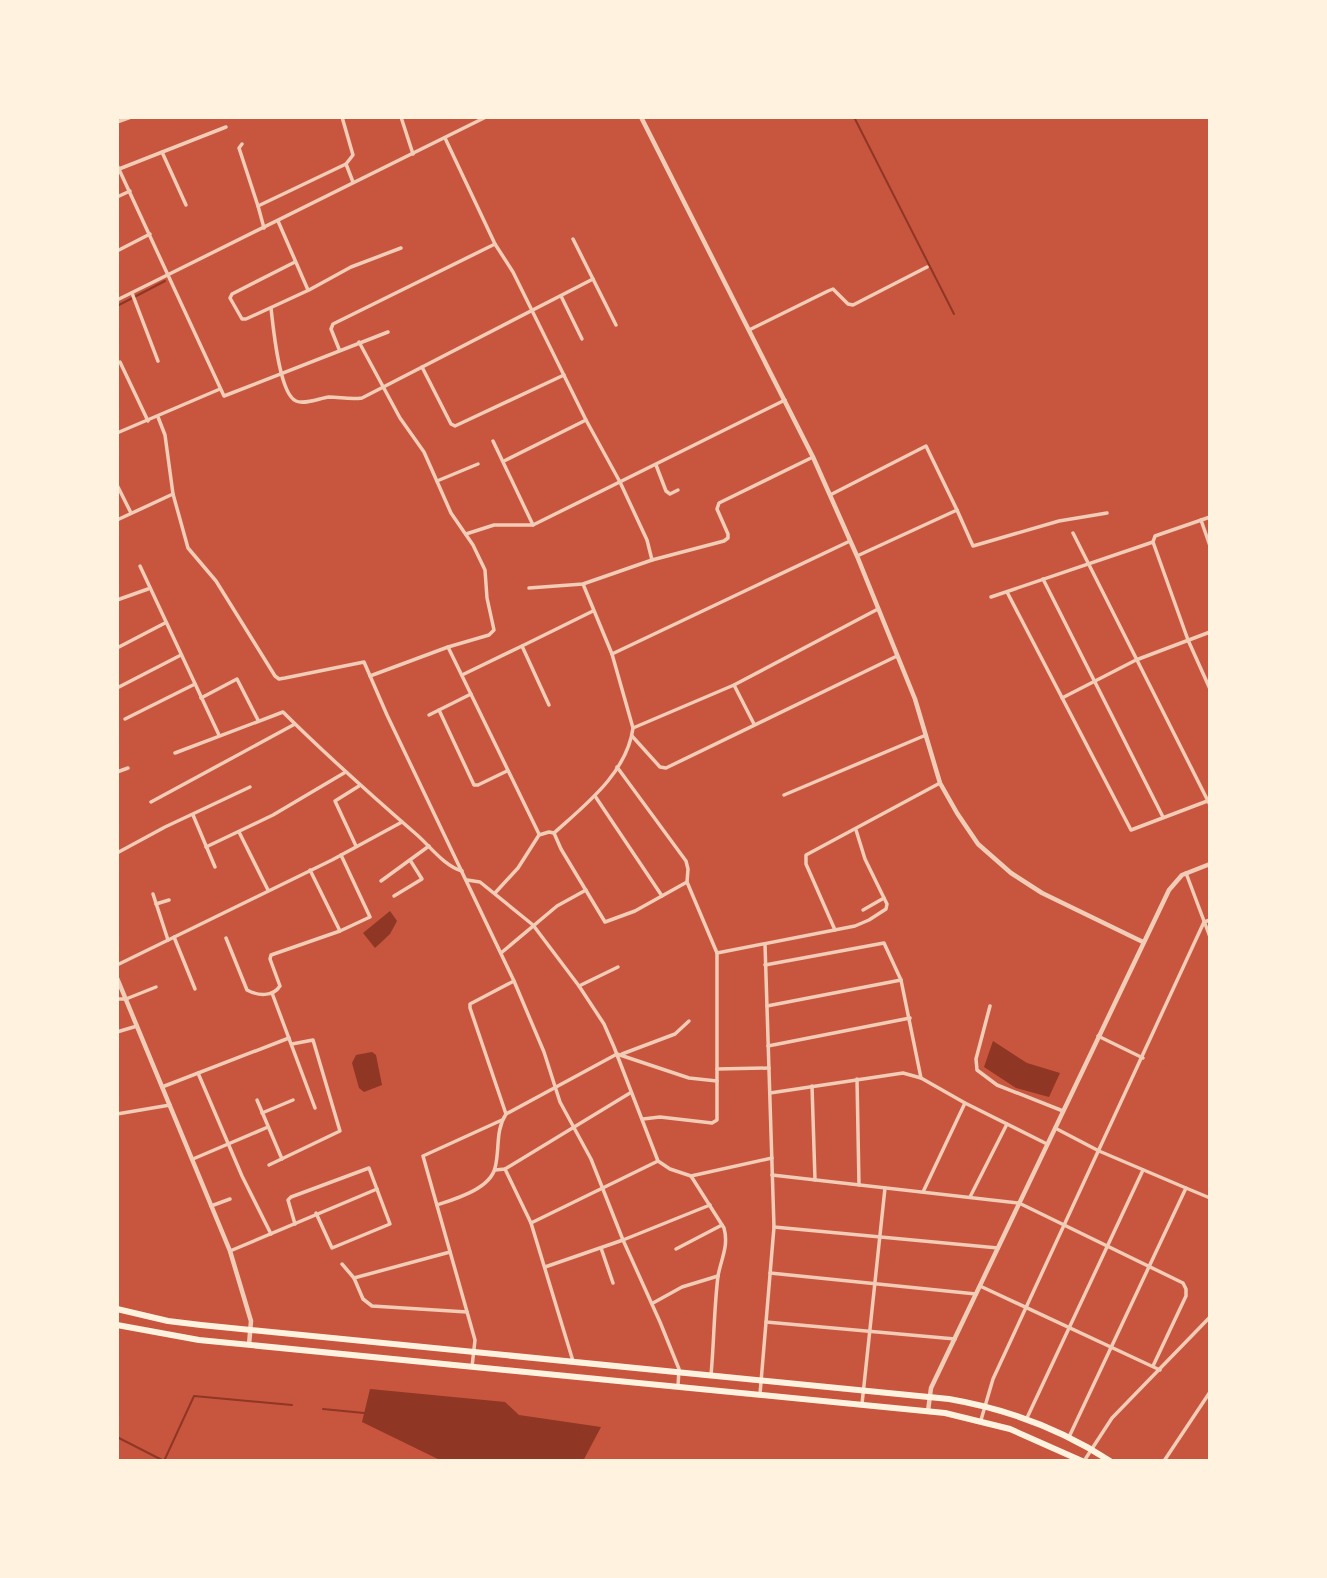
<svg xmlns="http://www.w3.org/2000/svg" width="1327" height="1578" viewBox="0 0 1327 1578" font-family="Literata,serif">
<rect width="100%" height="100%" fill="#c8553d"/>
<g fill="#8f3625">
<polygon points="390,911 397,921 390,934 375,948 363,933"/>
<polygon points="993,1041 1027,1063 1060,1073 1049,1097 1016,1088 984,1067"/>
<polygon points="372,1052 376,1055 382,1085 364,1092 359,1088 352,1063 356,1055"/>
<polygon points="370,1389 505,1402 519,1415 601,1427 583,1461 442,1461 362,1422"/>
</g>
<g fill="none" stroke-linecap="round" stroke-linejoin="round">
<g stroke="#8f3625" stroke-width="2">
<polyline points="854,117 954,314"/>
<polyline points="117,306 165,281"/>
<polyline points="323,1409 364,1413"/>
<polyline points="117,1437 162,1460"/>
<polyline points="164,1461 194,1396 292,1405"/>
</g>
<g stroke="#f1ccb7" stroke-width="3.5">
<polyline points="342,117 353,155 346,164 353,182"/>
<polyline points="401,117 413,154"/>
<polyline points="117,122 131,117"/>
<polyline points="445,138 495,244 513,272 586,420 620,482 647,540 652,560"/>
<polyline points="242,144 239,148 258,206"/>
<polyline points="162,152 186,205"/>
<polyline points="117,165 224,396 388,332"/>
<polyline points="119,169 226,127"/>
<polyline points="117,197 130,191"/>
<polyline points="278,221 308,290"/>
<polyline points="264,228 258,206 346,164"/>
<polyline points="573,239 616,325"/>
<polyline points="117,251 150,234"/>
<polyline points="295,262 232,294 230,298 242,319 246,319 309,290 351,267 401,248"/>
<polyline points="132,293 158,361"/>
<polyline points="561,296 582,339"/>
<polyline points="117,300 486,117"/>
<path d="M271,308c2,17 8,86 25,93 9,4 24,-3 33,-4 11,0 21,3 33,1l231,-119"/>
<polyline points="749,330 828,291 833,289 848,304 853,305 927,267"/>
<polyline points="359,342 400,418 424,452 451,513 473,545 485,570 487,598 494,630 489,635 448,647 370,676"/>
<polyline points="339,349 331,329 333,324 495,244"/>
<polyline points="120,362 148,421"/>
<polyline points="422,367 451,424 455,426 564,375"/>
<polyline points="158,417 165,435 173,494 188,548 216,581 275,676 279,679 285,678 364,662 387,715 514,981 544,1052 560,1102 591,1159 623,1240 660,1322 679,1369 678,1386"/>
<polyline points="117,433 220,389"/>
<polyline points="493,441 533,525"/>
<polyline points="504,461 586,420"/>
<polyline points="656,465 666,491 670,494 678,490"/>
<polyline points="437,481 478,464"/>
<polyline points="117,485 131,513"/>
<polyline points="830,495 926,446 957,510"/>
<polyline points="1210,517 1155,536 1153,542 1188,640 1210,689"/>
<polyline points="117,520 173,494"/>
<polyline points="1201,520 1210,546"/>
<polyline points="1073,533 1210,805"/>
<polyline points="466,534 494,525 533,525 785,400"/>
<polyline points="857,556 957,510 973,546 1059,521 1107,513"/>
<polyline points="140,566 219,735"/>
<polyline points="1043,579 1163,817"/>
<polyline points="529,588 583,584 652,560 724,541 728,538 728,534 717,509 719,503 813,457"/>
<polyline points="1007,592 1131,830 1210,800"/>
<polyline points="991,597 1153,542"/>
<polyline points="117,600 148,589"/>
<polyline points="448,647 539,834"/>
<polyline points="117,648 165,623"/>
<polyline points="612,654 850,541"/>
<polyline points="462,675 522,646"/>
<polyline points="734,685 754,724"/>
<polyline points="117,688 181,655"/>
<polyline points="201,698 237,679 258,720"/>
<polyline points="1062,698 1136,660 1210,632"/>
<polyline points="549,705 522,646 593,611"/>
<polyline points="439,710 474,785 478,785 507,771"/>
<polyline points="429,715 471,694"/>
<polyline points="125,719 195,684"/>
<polyline points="633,728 734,685 878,609"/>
<polyline points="632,736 660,767 666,768 897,656"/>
<path d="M175,753l108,-41c43,43 87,82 133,122 14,12 28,32 46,37"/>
<polyline points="617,767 686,861 688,869 687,882 717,953 717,1120 712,1123 660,1117 643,1119"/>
<polyline points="117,772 128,768"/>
<polyline points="784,795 926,735"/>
<polyline points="595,796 662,896"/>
<polyline points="151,802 295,724"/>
<polyline points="193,815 215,867"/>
<polyline points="856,830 865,859 884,898 863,910"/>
<polyline points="239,832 268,890"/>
<polyline points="554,833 561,849 605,922 635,911 687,882"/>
<polyline points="356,846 335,801 359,786"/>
<polyline points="206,847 273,815 344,773"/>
<polyline points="117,853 165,827 250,787"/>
<polyline points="310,870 340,931"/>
<polyline points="1186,873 1210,937"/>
<polyline points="467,880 480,882 533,925 579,986 604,1024 614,1047 658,1161 670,1169 691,1176 772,1158"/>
<polyline points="381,881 429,846"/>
<path d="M495,893l23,-25 21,-33 10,-3 5,1c31,-28 73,-60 79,-105l-21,-74 -29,-70"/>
<polyline points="153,894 168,940"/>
<polyline points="394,896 422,879 410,860"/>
<polyline points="156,904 169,900"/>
<polyline points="835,930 806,864 806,855 940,783"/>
<polyline points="174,937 195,989"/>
<path d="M226,938l21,52c11,6 26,7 33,-4l-10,-27 1,-4 69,-24 30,-14 -29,-62"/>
<polyline points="501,953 557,906 586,890"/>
<polyline points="717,953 855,926 869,920 886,909 887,904 884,898"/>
<polyline points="117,965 332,860 402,822"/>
<polyline points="765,965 884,943 901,980 921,1078"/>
<polyline points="579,986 618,967"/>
<polyline points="272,993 315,1108"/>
<polyline points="117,999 126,999 156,987"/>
<polyline points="767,1006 901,980"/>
<polyline points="990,1006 976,1059 977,1070 997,1085 1063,1111"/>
<polyline points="117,1032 137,1026"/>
<polyline points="1098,1036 1143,1058"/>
<polyline points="768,1046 910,1018"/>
<polyline points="622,1054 675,1034 689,1021"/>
<polyline points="717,1069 769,1068"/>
<polyline points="198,1073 242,1176 271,1234"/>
<polyline points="857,1079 859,1185"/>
<polyline points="812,1086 815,1180"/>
<polyline points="162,1087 289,1038"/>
<polyline points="770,1093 903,1073 921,1078 965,1103 1047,1144"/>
<polyline points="257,1100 282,1159"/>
<polyline points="262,1113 293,1100"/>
<polyline points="117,1114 170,1105"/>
<polyline points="506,1114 470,1008 470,1004 514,981"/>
<polyline points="1055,1128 1099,1151 1186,1188"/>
<polyline points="193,1159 268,1127"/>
<polyline points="269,1165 340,1131 313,1040 292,1044"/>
<polyline points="505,1169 531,1223 573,1361"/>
<polyline points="495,1170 505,1169 630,1093"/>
<polyline points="772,1175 1019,1203 1183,1283 1186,1289 1186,1296 1153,1366"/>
<path d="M691,1176l33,52c5,18 -3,31 -6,48 -4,33 -4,67 -7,99"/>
<polyline points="923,1192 965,1103"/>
<polyline points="970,1197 1007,1124"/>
<path d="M437,1205c18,-6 53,-16 58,-37 5,-18 0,-37 11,-54l111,-60 72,24 28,3"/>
<polyline points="211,1206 230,1199"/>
<polyline points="531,1223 658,1161"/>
<polyline points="295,1224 288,1200 291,1197 369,1168 390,1224 332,1248 316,1213"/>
<polyline points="774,1227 998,1248"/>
<polyline points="601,1248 613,1283"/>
<polyline points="676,1249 722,1225"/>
<polyline points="230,1251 377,1189"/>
<polyline points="342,1264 354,1278 363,1299 372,1306 467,1312"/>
<polyline points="545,1267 623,1240 710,1205"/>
<polyline points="770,1273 976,1294"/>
<polyline points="354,1278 450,1252"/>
<polyline points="980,1286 1160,1370"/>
<polyline points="653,1303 682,1287 718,1276"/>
<polyline points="766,1322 955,1339"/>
<polyline points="472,1367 475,1340 423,1156 502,1120"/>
<polyline points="760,1394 774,1227 765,944"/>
<polyline points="862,1404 885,1188"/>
<polyline points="981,1420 993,1379 1204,922 1210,920"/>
<polyline points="1026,1420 1143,1170"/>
<polyline points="1069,1437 1186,1188 1210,1198"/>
<polyline points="1084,1461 1112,1418 1210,1317"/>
<polyline points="1164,1461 1210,1392"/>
</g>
<g stroke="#f1ccb7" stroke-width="4.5">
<polyline points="641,117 813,457 857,556 915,699 940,783 957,813 978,844 1011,873 1042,893 1143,942"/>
<polyline points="117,978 230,1251 251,1321 249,1345"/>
<polyline points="928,1411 931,1388 1169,890 1182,875 1210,864"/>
</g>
<g stroke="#fff3e0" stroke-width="6">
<path d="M117,1309l51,12 33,4 748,74c58,10 112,30 161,62"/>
<polyline points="117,1325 199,1340 945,1413 1010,1429 1082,1461"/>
</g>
</g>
<rect width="1327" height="1578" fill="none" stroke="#fff3e0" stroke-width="238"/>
</svg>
